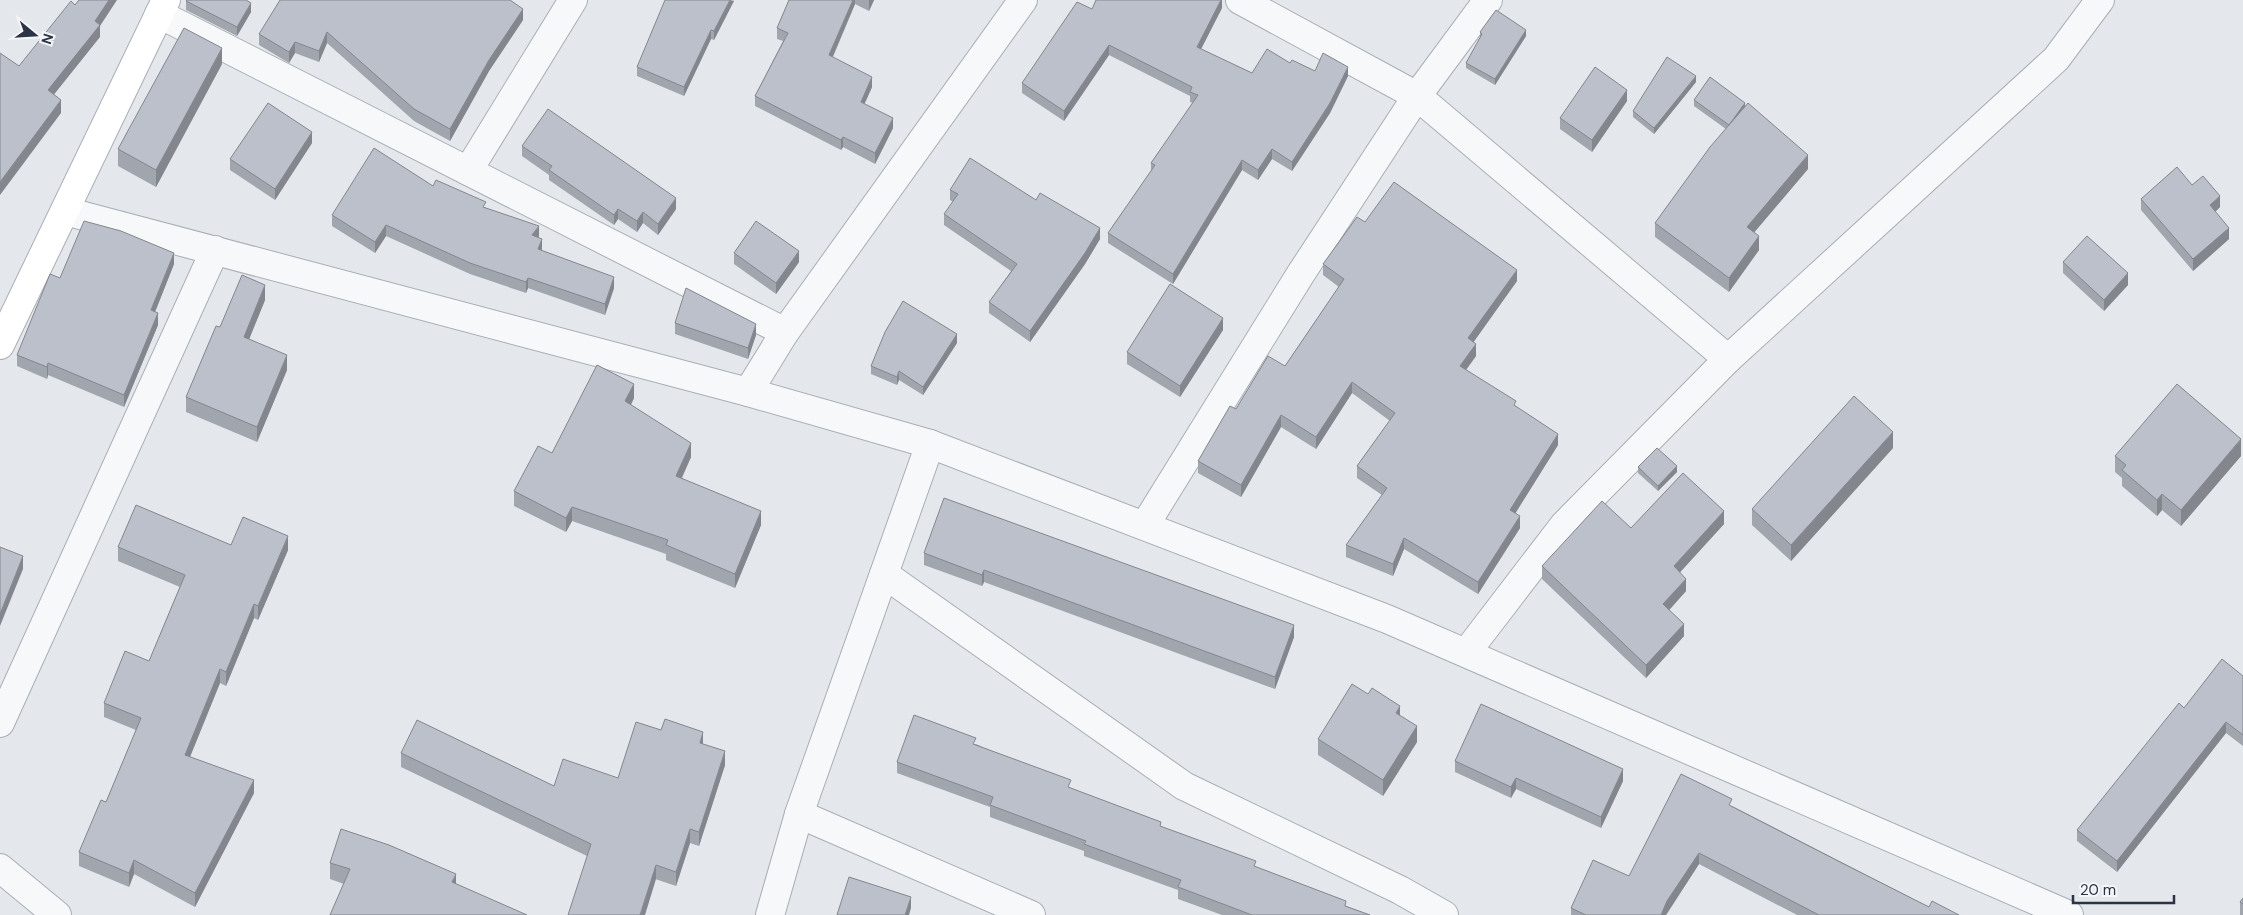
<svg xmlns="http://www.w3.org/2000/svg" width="2243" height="915" viewBox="0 0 2243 915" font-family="'DM Sans',sans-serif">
<rect width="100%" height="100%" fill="#e4e7ec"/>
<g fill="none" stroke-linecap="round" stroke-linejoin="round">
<g stroke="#a9aeb7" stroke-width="30">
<g id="street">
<polyline points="1240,0 1417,96 1728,359"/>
<polyline points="159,14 785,332"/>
<polyline points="468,171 573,0"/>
<polyline points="65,211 748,392 930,444 1387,619 2069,915"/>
<polyline points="748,392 785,332 1023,0"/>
<polyline points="1145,525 1300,275 1417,96 1488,0"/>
<polyline points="884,574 1184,786 1400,890 1444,915"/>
<polyline points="1466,653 1564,525 1728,359 2056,59 2100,0"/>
<polyline points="0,723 215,250"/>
<polyline points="799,814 1031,915"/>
<polyline points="0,868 57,915"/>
<polyline points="770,915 799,814 930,444"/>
</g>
</g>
<g stroke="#a9aeb7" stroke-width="30">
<polyline id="secondary" points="0,345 166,0"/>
</g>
<use href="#street" stroke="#f7f8fa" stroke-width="28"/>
<use href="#secondary" stroke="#fff" stroke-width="28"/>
</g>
<g fill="#a1a5ae">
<polygon points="734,0 714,40 711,39 684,96 637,76 637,67"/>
<polygon points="789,0 874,0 869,11 855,4 833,57 872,87 864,104 893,128 875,164 843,147 841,150 755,106 755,96 783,41 777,39 777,28"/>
<polygon points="1222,0 1222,8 1201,49 1252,73 1290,63 1315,71 1348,76 1330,113 1292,171 1272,159 1258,180 1242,170 1173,284 1108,243 1108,233 1151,172 1151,163 1193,103 1190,102 1190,96 1109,55 1064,121 1022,93 1022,83 1092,9"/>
<polygon points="186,1 251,12 237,36 186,10"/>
<polygon points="523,20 489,71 450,141 414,121 327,43 319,62 295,53 289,63 259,45 259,34"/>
<polygon points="1480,32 1526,36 1495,85 1466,68 1466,63 1480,38"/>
<polygon points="222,64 156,187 118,166 118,149"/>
<polygon points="1696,82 1654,134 1633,117 1633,111"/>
<polygon points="1694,100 1745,106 1808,169 1754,232 1759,250 1729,292 1655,237 1655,223 1726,129 1694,106"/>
<polygon points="1627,101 1592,152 1560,129 1560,118"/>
<polygon points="312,143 275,200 230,170 230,159"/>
<polygon points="522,146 676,209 658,235 643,223 637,232 618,219 614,225 549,180 549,175 522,156"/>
<polygon points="2192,185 2220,207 2215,212 2229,239 2193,271 2141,210 2141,199"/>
<polygon points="433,186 486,208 539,236 538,238 541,250 614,288 605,315 528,288 526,293 470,274 386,236 375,253 332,226 332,215"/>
<polygon points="950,190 1100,239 1085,264 1030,342 989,313 989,302 1011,271 944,225 944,214 953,202 950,200"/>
<polygon points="1365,222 1517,281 1473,342 1476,356 1466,370 1516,406 1558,445 1515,513 1520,528 1478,594 1404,549 1393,576 1346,557 1346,545 1382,495 1357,478 1357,466 1390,421 1352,393 1316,449 1281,427 1241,497 1198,473 1198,461 1236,409 1285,366 1339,287 1323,275 1323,264"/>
<polygon points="734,253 799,262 776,294 734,264"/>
<polygon points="2063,262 2128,285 2104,311 2063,273"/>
<polygon points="174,264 155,312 158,325 124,407 48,375 47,379 17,366 17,355 60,278"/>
<polygon points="265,300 249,339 287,370 257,442 186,412 186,397 220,327"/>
<polygon points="675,323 756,335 748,359 675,334"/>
<polygon points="1223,330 1180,397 1127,364 1127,352"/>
<polygon points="957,343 923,395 899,380 897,385 871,374 871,366"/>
<polygon points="634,398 631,405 691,457 682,478 761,525 735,588 666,560 666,554 572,521 566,532 514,506 514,491 552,453"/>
<polygon points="1893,448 1791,561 1752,525 1752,509"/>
<polygon points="2115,456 2241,456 2181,526 2162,510 2157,516 2122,486 2122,478 2115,472"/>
<polygon points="1638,467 1677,472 1658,491 1638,473"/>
<polygon points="1724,524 1680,572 1686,591 1669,610 1684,636 1646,678 1542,579 1542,566 1631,528"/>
<polygon points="231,545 288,550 258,620 254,618 226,686 220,683 190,757 254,793 195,907 134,874 129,887 79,866 79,852 106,802 136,730 104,717 104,703 149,661 180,587 118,561 118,547"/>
<polygon points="924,553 1294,637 1275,689 984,582 982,586 924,565"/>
<polygon points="2243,676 2243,746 2226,733 2117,872 2077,841 2077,830 2184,708"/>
<polygon points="1400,716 1417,742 1383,796 1318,755 1318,739"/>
<polygon points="703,744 725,765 699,846 690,843 676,886 587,856 401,767 401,753 554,786 618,778"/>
<polygon points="976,744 1071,788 1346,906 1370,915 1222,915 1178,899 1178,890 1084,856 1084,851 990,817 990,807 897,773 897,762"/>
<polygon points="1455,761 1623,781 1601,828 1516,789 1511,798 1455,772"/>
<polygon points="1732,806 1929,907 1959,915 1797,915 1699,864 1666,915 1571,915 1571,908 1629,876"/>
<polygon points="330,863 456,883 344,884 330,879"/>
<polygon points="2243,898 2243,915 2240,915 2240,902"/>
</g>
<g fill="#83868d">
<polygon points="109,0 117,0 100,26 100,37 48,102 48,90"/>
<polygon points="730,0 734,1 714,40 714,31"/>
<polygon points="853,0 855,0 855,4 829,65 829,55"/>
<polygon points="869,0 874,0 869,11"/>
<polygon points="1221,0 1222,0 1222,8 1197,57 1197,47"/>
<polygon points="251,3 251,12 237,36 237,27"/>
<polygon points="523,9 523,20 489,71 450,141 450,129 489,60"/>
<polygon points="711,30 711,39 684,96 684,87"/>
<polygon points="1526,30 1526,36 1495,85 1495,79"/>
<polygon points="327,32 327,43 319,62 319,51"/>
<polygon points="295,42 295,53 289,63 289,52"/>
<polygon points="1109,45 1109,55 1064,121 1064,111"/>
<polygon points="222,48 222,64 156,187 156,170"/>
<polygon points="1348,67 1348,76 1330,113 1292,171 1292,162"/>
<polygon points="1696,76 1696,82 1654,134 1654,128"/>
<polygon points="872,77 872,87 861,112 861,102"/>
<polygon points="1627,90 1627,101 1592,152 1592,140"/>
<polygon points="61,100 61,113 0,195 0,182"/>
<polygon points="1745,103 1745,109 1729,125"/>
<polygon points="893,118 893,128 875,164 875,153"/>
<polygon points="312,132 312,143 275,200 275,189"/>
<polygon points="843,137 843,147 841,150 841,140"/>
<polygon points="1272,149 1272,159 1258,180 1258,170"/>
<polygon points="1808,155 1808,169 1747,241 1747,227"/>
<polygon points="1242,160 1242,170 1173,284 1173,274"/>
<polygon points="2220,196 2220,207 2210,217 2210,205"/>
<polygon points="676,198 676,209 658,235 658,224"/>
<polygon points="618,209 618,219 614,225 614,215"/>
<polygon points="643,212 643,223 637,232 637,221"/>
<polygon points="386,225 386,236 375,253 375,242"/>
<polygon points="539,226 539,236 532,246 532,235"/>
<polygon points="1100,228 1100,239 1085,264 1030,342 1030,331"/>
<polygon points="2229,228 2229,239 2193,271 2193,259"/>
<polygon points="1759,236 1759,250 1729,292 1729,278"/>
<polygon points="542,239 542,249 538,260 538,249"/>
<polygon points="799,251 799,262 776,294 776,283"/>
<polygon points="174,253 174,264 151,322 151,310"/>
<polygon points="1517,270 1517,281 1468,350 1468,338"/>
<polygon points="2128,273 2128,285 2104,311 2104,300"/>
<polygon points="614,277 614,288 605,315 605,304"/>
<polygon points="528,278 528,288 526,293 526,282"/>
<polygon points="265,285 265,300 244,352 244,337"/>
<polygon points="158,313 158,325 124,407 124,395"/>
<polygon points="1223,318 1223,330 1180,397 1180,386"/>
<polygon points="756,324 756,335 748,359 748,348"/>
<polygon points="957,334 957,343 923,395 923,387"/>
<polygon points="1476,344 1476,356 1460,378 1460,366"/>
<polygon points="287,355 287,370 257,442 257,427"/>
<polygon points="48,363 48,375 47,379 47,367"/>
<polygon points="899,371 899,380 897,385 897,377"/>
<polygon points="1352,382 1352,393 1316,449 1316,437"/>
<polygon points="634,384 634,398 625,416 625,401"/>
<polygon points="1281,415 1281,427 1241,497 1241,485"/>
<polygon points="1893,432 1893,448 1791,561 1791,545"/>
<polygon points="1558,434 1558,445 1510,522 1510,510"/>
<polygon points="2241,439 2241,456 2181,526 2181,510"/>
<polygon points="691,443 691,457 676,490 676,476"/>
<polygon points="1677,466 1677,472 1658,491 1658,486"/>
<polygon points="2162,494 2162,510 2157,516 2157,500"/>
<polygon points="572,507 572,521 566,532 566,518"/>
<polygon points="761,511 761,525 735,588 735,574"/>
<polygon points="1724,511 1724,524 1674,579 1674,566"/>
<polygon points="1520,516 1520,528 1478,594 1478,582"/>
<polygon points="288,536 288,550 258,620 258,606"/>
<polygon points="1404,538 1404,549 1393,576 1393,564"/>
<polygon points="23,556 23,569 0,626 0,614"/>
<polygon points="984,570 984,582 982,586 982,575"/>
<polygon points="1686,579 1686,591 1663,617 1663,604"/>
<polygon points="254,604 254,618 226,686 226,672"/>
<polygon points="1684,624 1684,636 1646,678 1646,665"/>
<polygon points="1294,625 1294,637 1275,689 1275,677"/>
<polygon points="220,669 220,683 185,769 185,755"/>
<polygon points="1400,706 1400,722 1396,713"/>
<polygon points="2226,722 2226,733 2117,872 2117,861"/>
<polygon points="1417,726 1417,742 1383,796 1383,780"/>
<polygon points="703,732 703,746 700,743"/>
<polygon points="725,751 725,765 699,846 699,832"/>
<polygon points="1623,769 1623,781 1601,828 1601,817"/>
<polygon points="1516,778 1516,789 1511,798 1511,787"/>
<polygon points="254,780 254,793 195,907 195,893"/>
<polygon points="690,829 690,843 676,886 676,872"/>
<polygon points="1699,853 1699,864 1666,915 1661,915 1667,901"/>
<polygon points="134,860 134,874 129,887 129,873"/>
<polygon points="656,865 656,879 645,915 640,915"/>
<polygon points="456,874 456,890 452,882"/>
<polygon points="911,897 911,908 909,915 905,915"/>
</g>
<g fill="#bbc0ca" stroke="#83868d">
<polygon points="79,0 109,0 95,21 100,25 48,90 61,100 0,182 0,53 19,66 71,1 75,5"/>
<polygon points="187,0 246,0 251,3 237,27 186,1"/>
<polygon points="280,0 510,0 523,9 489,60 450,129 414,109 327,32 319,51 295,42 289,52 259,34"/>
<polygon points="665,0 730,0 714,31 711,30 684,87 637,67"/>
<polygon points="789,0 853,0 829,55 872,77 861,102 893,118 875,153 843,137 841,140 755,96 788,33 777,28"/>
<polygon points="1096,0 1221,0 1197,47 1252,73 1267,49 1290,63 1292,60 1315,71 1323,53 1348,67 1330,103 1292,162 1272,149 1258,170 1242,160 1173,274 1108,233 1155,165 1151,163 1198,95 1190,92 1192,87 1109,45 1064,111 1022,83 1077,2 1092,9"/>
<polygon points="1496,10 1526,30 1495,79 1466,63 1482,34 1480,32"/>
<polygon points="184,28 222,48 156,170 118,149"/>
<polygon points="1667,57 1696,76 1654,128 1633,111"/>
<polygon points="1595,67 1627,90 1592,140 1560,118"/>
<polygon points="1710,77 1745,103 1729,125 1694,100"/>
<polygon points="268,103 312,132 275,189 230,159"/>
<polygon points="1748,103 1808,155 1747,227 1759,236 1729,278 1655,223 1710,147"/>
<polygon points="548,109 676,198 658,224 643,212 637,221 618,209 614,215 549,170 552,166 522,146"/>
<polygon points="374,148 433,186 436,180 486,202 483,207 539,226 532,235 542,239 538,249 614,277 605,304 528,278 526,282 470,263 386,225 375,242 332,215"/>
<polygon points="970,158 1036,200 1040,193 1100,228 1085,253 1030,331 989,302 1017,264 944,214 958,194 950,190"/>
<polygon points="2177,167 2192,185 2203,176 2220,196 2210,205 2229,228 2193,259 2141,199"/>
<polygon points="1394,182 1517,270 1468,338 1476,344 1460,366 1516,401 1514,405 1558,434 1510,510 1520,516 1478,582 1404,538 1393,564 1346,545 1387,488 1357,466 1395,413 1352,382 1316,437 1281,415 1241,485 1198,461 1230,406 1236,409 1268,356 1285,366 1344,279 1323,264 1357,217 1365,222"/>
<polygon points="84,221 121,231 174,253 151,310 158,313 124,395 48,363 47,367 17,355 50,274 60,278"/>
<polygon points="756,221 799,251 776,283 734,253"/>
<polygon points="2087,236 2128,273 2104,300 2063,262"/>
<polygon points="242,275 265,285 244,337 287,355 257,427 186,397 216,326 220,327"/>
<polygon points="1170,284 1223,318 1180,386 1127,352"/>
<polygon points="686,288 756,324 748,348 675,323"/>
<polygon points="903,301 957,334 923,387 899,371 897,377 871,366 885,332"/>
<polygon points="597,365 634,384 625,401 691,443 676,476 761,511 735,574 666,545 668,540 572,507 566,518 514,491 538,446 552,453"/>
<polygon points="2177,384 2241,439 2181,510 2162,494 2157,500 2122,470 2126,465 2115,456"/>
<polygon points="1854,396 1893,432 1791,545 1752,509"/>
<polygon points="1657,448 1677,466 1658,486 1638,467"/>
<polygon points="1683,473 1724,511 1674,566 1686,579 1663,604 1684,624 1646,665 1542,566 1602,501 1631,528"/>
<polygon points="944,498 1294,625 1275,677 984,570 982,575 924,553"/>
<polygon points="136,505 231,545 243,517 288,536 258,606 254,604 226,672 220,669 185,755 254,780 195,893 134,860 129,873 79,852 101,800 106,802 141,718 104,703 125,651 149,661 185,575 118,547"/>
<polygon points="0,547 23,556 0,614"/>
<polygon points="2222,659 2243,676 2243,735 2226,722 2117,861 2077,830 2179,703 2184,708"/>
<polygon points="1352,684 1368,694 1372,688 1400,706 1396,713 1417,726 1383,780 1318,739"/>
<polygon points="1481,704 1623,769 1601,817 1516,778 1511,787 1455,761"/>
<polygon points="914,715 976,738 973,744 1071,780 1068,787 1161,822 1160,826 1256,861 1254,866 1346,901 1345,906 1370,915 1252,915 1178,887 1181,880 1084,844 1086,841 990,805 993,797 897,762"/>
<polygon points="665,719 703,732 700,743 725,751 699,832 690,829 676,872 656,865 640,915 568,915 591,844 401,753 417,720 554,786 563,759 618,778 636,722 661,730"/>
<polygon points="1681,774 1732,799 1729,805 1842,863 1929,907 1932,901 1959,915 1819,915 1699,853 1667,901 1661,915 1586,915 1571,908 1593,860 1629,876"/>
<polygon points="341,829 389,845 456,874 452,882 527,915 330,915 350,869 330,863"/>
<polygon points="849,877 911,897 905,915 837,915"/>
<polygon points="2243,898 2243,904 2240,902"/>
</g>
<g transform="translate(35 35) rotate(108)" stroke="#f4f6f9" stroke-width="4" paint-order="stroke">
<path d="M0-4L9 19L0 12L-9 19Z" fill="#2b3445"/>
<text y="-8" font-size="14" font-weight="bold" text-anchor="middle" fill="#2b3445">N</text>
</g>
<path d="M2073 895v8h101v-8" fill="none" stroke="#2b3445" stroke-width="2.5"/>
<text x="2080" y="895" font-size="15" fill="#2b3445" stroke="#f4f6f9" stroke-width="4" paint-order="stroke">20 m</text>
</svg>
